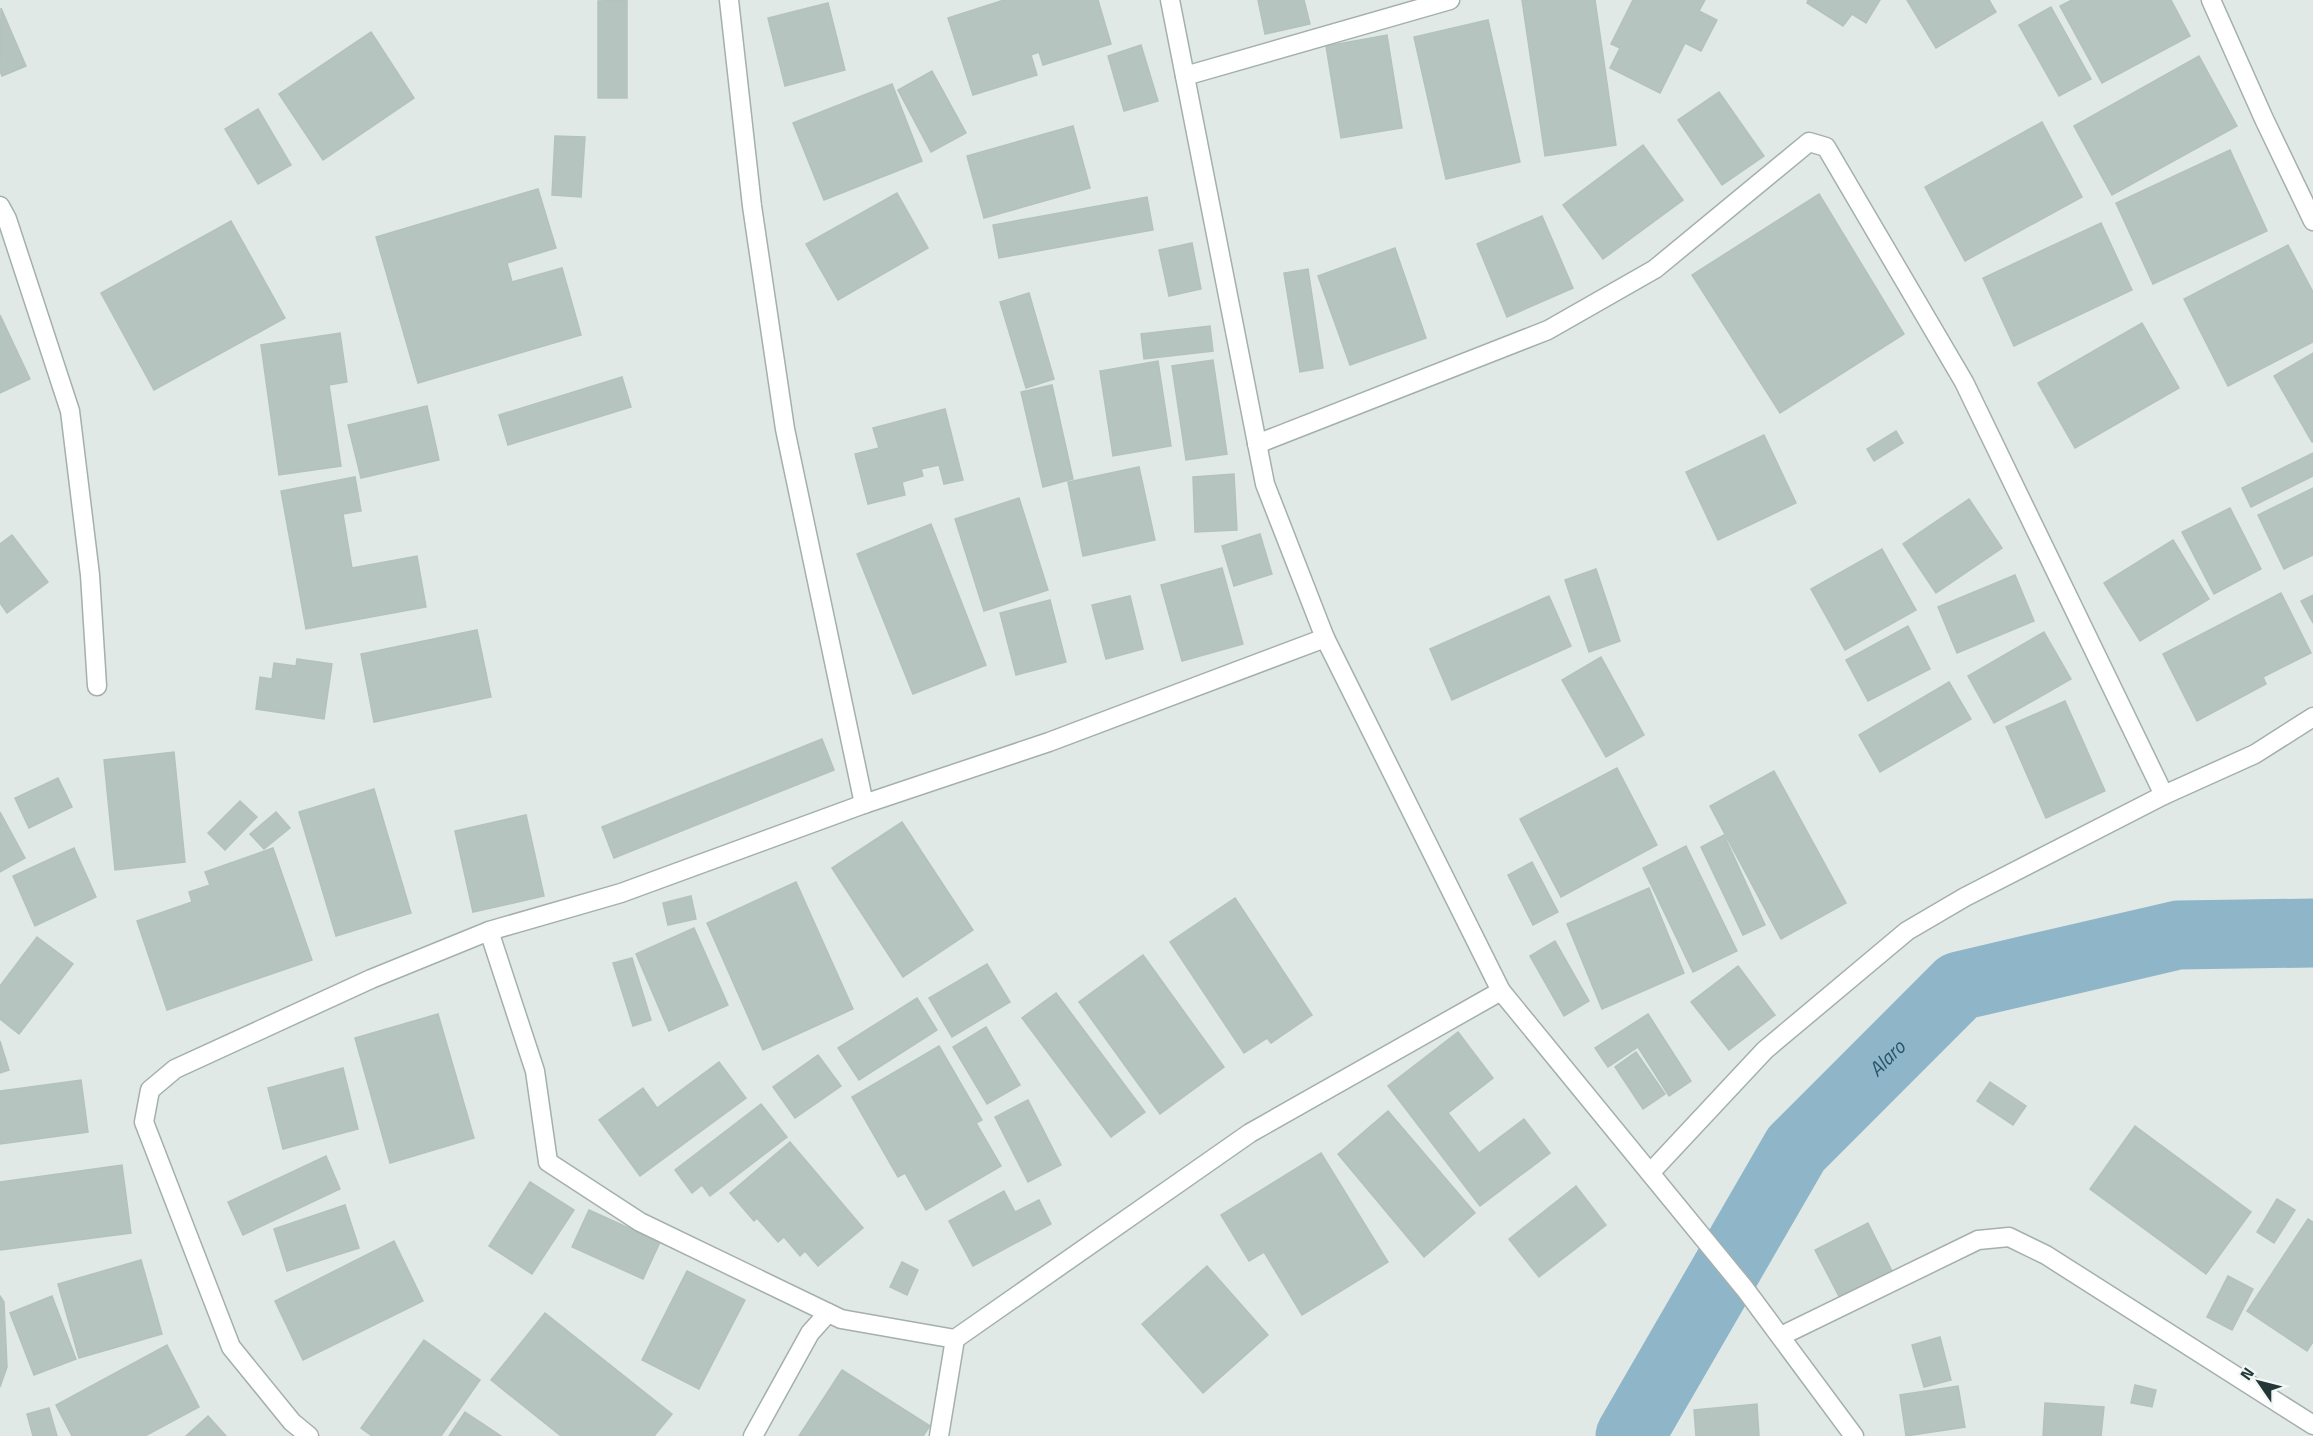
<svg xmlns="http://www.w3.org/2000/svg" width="2313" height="1436" viewBox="0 0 2313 1436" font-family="'Titillium Web',sans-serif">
<rect width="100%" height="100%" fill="#e1e9e7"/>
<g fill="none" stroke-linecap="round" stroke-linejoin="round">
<path stroke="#8fb6c8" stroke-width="69" id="s1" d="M1630,1436l166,-287 163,-163 219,-51 135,-2"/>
</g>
<g fill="#b6c4c0" stroke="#b4c2bf" stroke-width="1.5">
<polygon points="627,0 627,98 598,98 598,1"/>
<polygon points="1004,0 1098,0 1111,44 1043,65 1039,52 1031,55 1037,75 973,95 948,18"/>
<polygon points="1258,0 1304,0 1310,24 1265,34"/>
<polygon points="1522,0 1595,0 1616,145 1545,156"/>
<polygon points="1633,0 1705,0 1699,11 1717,20 1701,51 1685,43 1660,93 1610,68 1620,48 1611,44"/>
<polygon points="1808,0 1880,0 1866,23 1852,14 1843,26 1807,3"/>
<polygon points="1907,0 1989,0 1996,12 1936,48"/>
<polygon points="2072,0 2171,0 2190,36 2102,83 2060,6"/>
<polygon points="828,3 845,70 785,86 768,18"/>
<polygon points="2051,7 2091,79 2059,96 2019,25"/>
<polygon points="1,8 26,66 2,76 0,71"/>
<polygon points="1488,20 1520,162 1446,179 1414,37"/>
<polygon points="371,32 414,98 323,160 279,94"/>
<polygon points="1387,35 1402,128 1341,138 1326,46"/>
<polygon points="1141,45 1158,101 1124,111 1108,56"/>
<polygon points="2199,56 2237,126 2112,195 2074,126"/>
<polygon points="932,71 966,133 931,152 898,90"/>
<polygon points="892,84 922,161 824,200 793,123"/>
<polygon points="1719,92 1764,156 1722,185 1678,120"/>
<polygon points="258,109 291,165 258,184 225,129"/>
<polygon points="2042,122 2082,197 1965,261 1925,187"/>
<polygon points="1073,126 1090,188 984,218 967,156"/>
<polygon points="555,136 585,137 581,197 552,195"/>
<polygon points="1643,145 1683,200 1603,259 1563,205"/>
<polygon points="2230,150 2267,231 2153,284 2116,203"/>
<polygon points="538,189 556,248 507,263 512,282 562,268 581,335 418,383 376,237"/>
<polygon points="897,193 928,248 838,300 806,244"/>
<polygon points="1819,194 1904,334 1780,413 1692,275"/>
<polygon points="1147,197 1153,230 999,258 993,225"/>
<polygon points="1542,216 1573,288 1507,317 1477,244"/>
<polygon points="231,221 285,318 154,390 101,293"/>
<polygon points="2101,223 2132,290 2014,346 1983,278"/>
<polygon points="1192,243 1201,289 1169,296 1159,250"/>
<polygon points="2288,245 2313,292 2313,342 2228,386 2184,299"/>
<polygon points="1395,248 1426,338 1350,365 1318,276"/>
<polygon points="1308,269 1323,368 1300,372 1284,273"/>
<polygon points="1029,293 1054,379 1026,388 1000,302"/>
<polygon points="0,315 30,379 0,393"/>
<polygon points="2142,323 2179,388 2075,448 2038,383"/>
<polygon points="1210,326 1213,351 1144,359 1141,334"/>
<polygon points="340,333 347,382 329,385 341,466 279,475 261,345"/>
<polygon points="2313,353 2313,442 2312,442 2274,376"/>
<polygon points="1213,360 1227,454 1186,460 1172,366"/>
<polygon points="1158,361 1171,446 1113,456 1100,371"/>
<polygon points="622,377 631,407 508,445 499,415"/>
<polygon points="1052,385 1073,479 1043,487 1021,392"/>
<polygon points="427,406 439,460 361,478 348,425"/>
<polygon points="945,409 963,480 944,484 939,465 921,469 923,476 902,482 905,495 868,504 855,454 879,448 873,428"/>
<polygon points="1896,431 1903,443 1874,461 1867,449"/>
<polygon points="1764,435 1796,503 1718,540 1686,472"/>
<polygon points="2313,453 2313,476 2251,507 2242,488"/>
<polygon points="1139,467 1155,540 1083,556 1068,482"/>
<polygon points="1234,474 1237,530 1195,532 1193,477"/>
<polygon points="355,477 361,511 343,514 352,568 417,556 426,607 306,629 281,491"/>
<polygon points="2313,488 2313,555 2284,569 2258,515"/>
<polygon points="1019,498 1048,590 984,611 955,519"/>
<polygon points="1969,499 2002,548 1936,593 1903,544"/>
<polygon points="2230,508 2261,569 2214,594 2182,532"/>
<polygon points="931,524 986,665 913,694 857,554"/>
<polygon points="1260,534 1272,574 1234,586 1222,546"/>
<polygon points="12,535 48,582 7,613 0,603 0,544"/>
<polygon points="2173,540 2209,599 2140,641 2104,583"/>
<polygon points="1882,549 1916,610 1845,650 1811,589"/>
<polygon points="1222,568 1243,644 1182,661 1161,585"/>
<polygon points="1596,569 1620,641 1589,652 1565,580"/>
<polygon points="2015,575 2034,621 1957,653 1938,607"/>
<polygon points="2281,593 2311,653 2263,677 2266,684 2197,721 2163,654"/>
<polygon points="2313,595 2313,623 2301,601"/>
<polygon points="1130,596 1143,649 1106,659 1092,605"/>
<polygon points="1549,596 1571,646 1452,700 1430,649"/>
<polygon points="1050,600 1066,662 1016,675 1000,613"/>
<polygon points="1908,626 1930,669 1868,701 1846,660"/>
<polygon points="477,630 491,697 374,722 361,654"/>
<polygon points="2044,632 2071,679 1994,723 1968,676"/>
<polygon points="1601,657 1644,735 1606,757 1562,680"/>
<polygon points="297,659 332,664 324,719 256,709 260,677 272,679 274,663 296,666"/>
<polygon points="1949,682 1971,719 1880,772 1859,735"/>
<polygon points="2065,701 2105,791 2046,818 2006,727"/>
<polygon points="822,739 834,770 614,858 602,827"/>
<polygon points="174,752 185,862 115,870 104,760"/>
<polygon points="1617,768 1657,845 1561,897 1520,819"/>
<polygon points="1774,771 1846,903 1781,939 1710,806"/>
<polygon points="58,778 72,807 29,828 15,798"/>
<polygon points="374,789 411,913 336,936 299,812"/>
<polygon points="240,801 257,817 225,850 208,833"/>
<polygon points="0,812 25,858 0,872"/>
<polygon points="276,812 290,828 264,849 250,834"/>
<polygon points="526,815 544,896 473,912 455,831"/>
<polygon points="902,822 973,930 903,977 832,868"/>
<polygon points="1724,835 1765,925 1743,935 1701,847"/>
<polygon points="1686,846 1737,951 1693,972 1643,868"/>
<polygon points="74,848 96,897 35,926 13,876"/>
<polygon points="273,848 312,960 167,1010 137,921 192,902 189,892 210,885 205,872"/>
<polygon points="1532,862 1558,912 1533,925 1508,875"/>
<polygon points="796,882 853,1009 763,1050 707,923"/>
<polygon points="1649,888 1684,973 1602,1009 1567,924"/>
<polygon points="691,896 696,919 668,925 663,903"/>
<polygon points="1235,898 1312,1015 1271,1043 1267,1038 1244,1053 1170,942"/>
<polygon points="694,928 728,1005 669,1031 636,954"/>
<polygon points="37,937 73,964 19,1034 0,1019 0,986"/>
<polygon points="1555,941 1589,1001 1564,1016 1530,956"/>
<polygon points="1143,955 1224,1067 1160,1114 1079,1002"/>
<polygon points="632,958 651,1020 633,1026 613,963"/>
<polygon points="987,964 1010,1002 952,1037 929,998"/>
<polygon points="1738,966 1775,1015 1729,1050 1691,1002"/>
<polygon points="1056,993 1145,1112 1111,1137 1022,1018"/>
<polygon points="917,998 937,1030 859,1080 838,1048"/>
<polygon points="438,1014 474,1138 390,1163 355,1038"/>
<polygon points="1648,1014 1691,1081 1669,1096 1638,1047 1608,1067 1595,1048"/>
<polygon points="986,1027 1020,1085 987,1104 953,1047"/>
<polygon points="1458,1032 1493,1078 1448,1113 1479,1153 1524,1119 1550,1153 1480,1206 1388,1086"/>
<polygon points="0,1041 9,1070 0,1073"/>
<polygon points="939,1046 982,1120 976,1123 1001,1166 926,1210 905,1173 898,1177 852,1097"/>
<polygon points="1636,1052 1665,1094 1643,1109 1615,1067"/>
<polygon points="818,1055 841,1086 795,1118 773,1087"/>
<polygon points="719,1062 746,1098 640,1176 599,1120 643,1088 657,1108"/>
<polygon points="343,1068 358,1129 283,1149 268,1088"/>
<polygon points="81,1080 88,1132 0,1144 0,1091"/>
<polygon points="1990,1082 2026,1106 2013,1125 1977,1101"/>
<polygon points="1028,1100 1061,1165 1028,1182 995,1117"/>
<polygon points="761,1104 787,1137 710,1196 702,1185 692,1193 675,1170"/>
<polygon points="1388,1111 1475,1213 1424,1257 1338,1154"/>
<polygon points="2135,1126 2251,1212 2206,1274 2090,1189"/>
<polygon points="790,1142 863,1228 818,1266 805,1251 800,1256 784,1237 778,1242 757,1218 754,1221 730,1193"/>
<polygon points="1321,1153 1388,1262 1302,1315 1264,1252 1249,1261 1221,1215"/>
<polygon points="326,1156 340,1189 243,1235 228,1202"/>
<polygon points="122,1165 131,1233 0,1250 0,1182"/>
<polygon points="530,1182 574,1210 532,1274 489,1246"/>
<polygon points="1576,1186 1606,1225 1539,1277 1509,1239"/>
<polygon points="1004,1191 1015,1212 1039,1200 1051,1224 973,1266 949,1221"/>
<polygon points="2277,1199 2295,1210 2274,1243 2257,1232"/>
<polygon points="345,1205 359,1248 287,1271 274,1229"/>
<polygon points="589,1210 660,1242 643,1279 572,1247"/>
<polygon points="2308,1219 2313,1222 2313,1342 2307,1351 2247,1311"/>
<polygon points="1868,1223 1895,1277 1843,1304 1815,1250"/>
<polygon points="394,1241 423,1301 303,1360 275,1301"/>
<polygon points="141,1260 162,1334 79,1358 58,1284"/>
<polygon points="902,1262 918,1270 907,1295 890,1287"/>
<polygon points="1207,1266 1268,1335 1203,1393 1142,1324"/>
<polygon points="687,1271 745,1300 699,1389 642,1360"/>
<polygon points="2228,1276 2253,1289 2232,1330 2207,1317"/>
<polygon points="0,1296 4,1302 7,1367 0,1387"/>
<polygon points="52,1296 76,1359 34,1375 10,1313"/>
<polygon points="545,1313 672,1414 654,1436 561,1436 491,1380"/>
<polygon points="1940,1337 1951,1380 1924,1387 1912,1345"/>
<polygon points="424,1340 480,1380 441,1436 372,1436 361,1428"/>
<polygon points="167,1345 199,1407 145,1436 72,1436 56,1405"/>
<polygon points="842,1370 930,1426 923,1436 799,1436"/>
<polygon points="2135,1385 2156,1390 2152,1407 2131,1403"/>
<polygon points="1958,1386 1965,1427 1906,1436 1900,1395"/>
<polygon points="2045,1403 2104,1407 2101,1436 2043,1436"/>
<polygon points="1757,1404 1759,1436 1696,1436 1694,1410"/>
<polygon points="49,1408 57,1436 33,1436 27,1414"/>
<polygon points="465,1412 501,1436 449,1436"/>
<polygon points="208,1416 226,1436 186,1436"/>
</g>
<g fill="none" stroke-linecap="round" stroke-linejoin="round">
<g stroke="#a4b0ae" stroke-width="21">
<g id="minor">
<polyline points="729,0 752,206 785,429 864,804"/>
<polyline points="1170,0 1265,484 1325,638 1501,991 1745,1289 1854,1436"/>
<polyline points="2211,0 2264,119 2313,221"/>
<polyline points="1185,76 1450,0"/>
<polyline points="0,206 7,219 70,411 90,575 97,686"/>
<polyline points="1257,444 1548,330 1655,269 1809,142 1826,147 1964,382 2164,795"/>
<polyline points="489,931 535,1071 548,1162 640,1222 841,1319 955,1339 1250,1133 1501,991"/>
<polyline points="1650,1173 1765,1050 1907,931 1965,897 2164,795 2255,754 2313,717"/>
<polyline points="1781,1336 1978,1240 2009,1237 2046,1255 2313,1425"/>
<polyline points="309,1436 292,1422 231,1347 144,1122 150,1090 175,1069 371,979 489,931 621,893 864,804 1049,742 1325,638"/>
<polyline points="753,1436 810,1333 828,1313"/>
<polyline points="939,1436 955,1339"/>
</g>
</g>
<use href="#minor" stroke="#fff" stroke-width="18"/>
</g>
<g text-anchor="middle" stroke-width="6" stroke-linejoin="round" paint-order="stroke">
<g font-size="20" font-style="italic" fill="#25556c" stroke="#f1f7f5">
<text dy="7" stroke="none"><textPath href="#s1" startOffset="460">Alaro</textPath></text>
</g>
</g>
<g transform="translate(2259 1382) rotate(305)" stroke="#f1f7f5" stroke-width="4.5" paint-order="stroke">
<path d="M0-4.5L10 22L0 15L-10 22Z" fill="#233836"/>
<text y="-9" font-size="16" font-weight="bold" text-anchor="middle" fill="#233836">N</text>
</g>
</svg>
